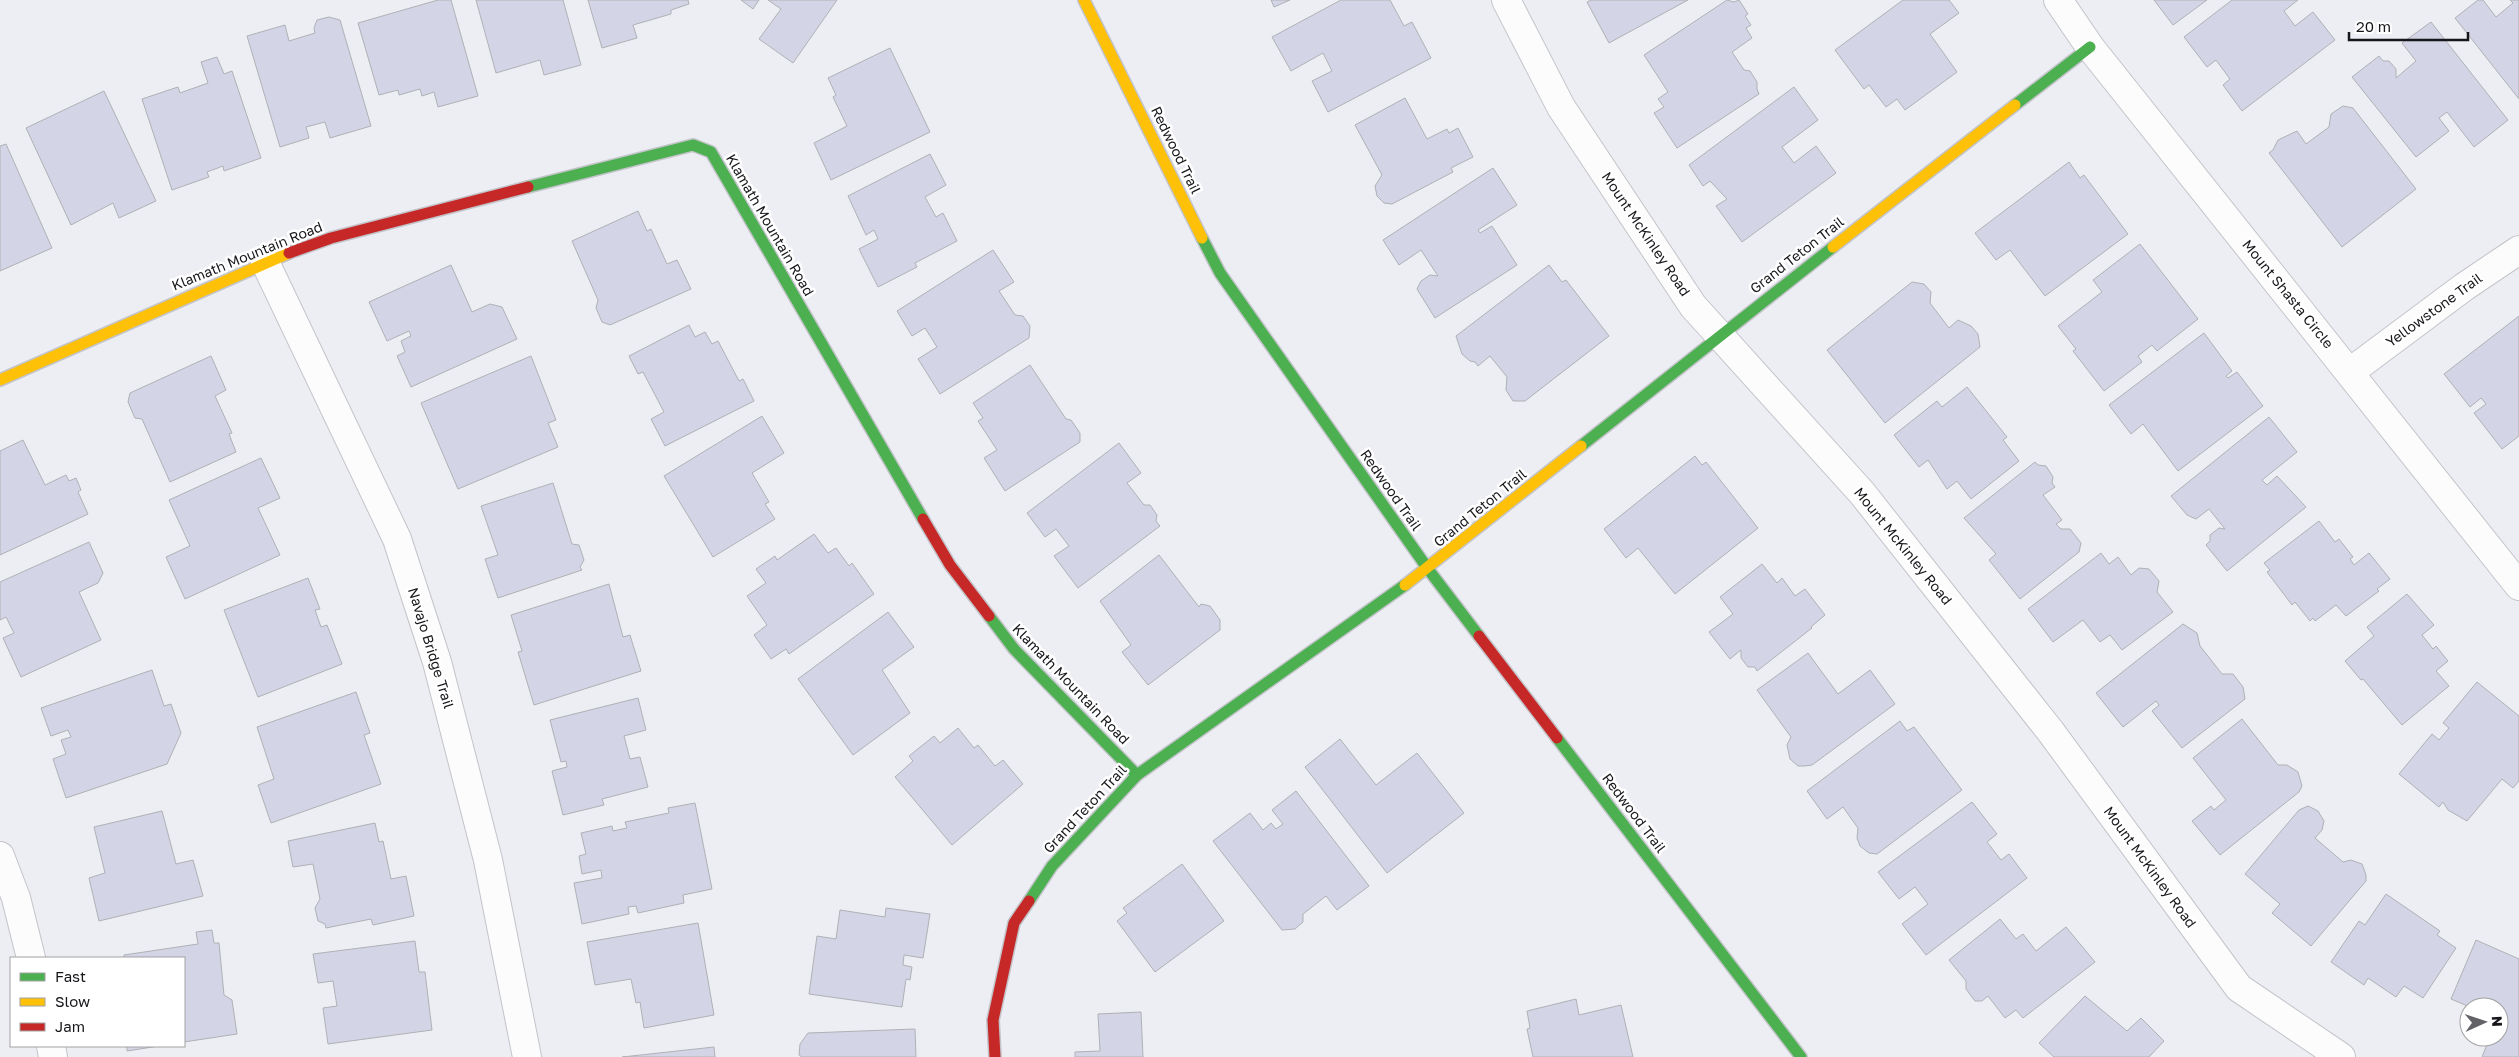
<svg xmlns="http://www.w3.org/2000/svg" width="2519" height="1057" viewBox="0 0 2519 1057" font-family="'Golos Text',sans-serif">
<rect width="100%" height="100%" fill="#edeef4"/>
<g fill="#d3d4e5" stroke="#b0b1b5">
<polygon points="438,0 451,0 478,96 438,107 434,92 422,96 420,89 399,95 398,90 379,95 358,23"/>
<polygon points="476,0 563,0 581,65 544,75 540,60 496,73"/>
<polygon points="588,0 688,0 689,4 671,10 671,14 633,25 637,38 602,48"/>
<polygon points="741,0 759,0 753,9"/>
<polygon points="768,0 837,0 793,63 759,39 781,9"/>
<polygon points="1271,0 1290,0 1274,7"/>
<polygon points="1341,0 1390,0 1404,26 1412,22 1431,58 1328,112 1312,81 1332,71 1323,53 1291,71 1272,37"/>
<polygon points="1591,0 1688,0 1609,43 1587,2"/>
<polygon points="1727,0 1734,2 1739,0 1748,14 1745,16 1751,25 1746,28 1752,38 1732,52 1744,70 1750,71 1757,82 1757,89 1759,94 1677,148 1654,113 1664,107 1658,99 1668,92 1644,55"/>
<polygon points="1903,0 1949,0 1959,13 1930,34 1957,72 1905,110 1897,99 1886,107 1869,85 1864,89 1835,50"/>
<polygon points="2154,0 2207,0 2173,25"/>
<polygon points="2232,0 2298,0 2284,11 2295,26 2313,12 2335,40 2242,111 2223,85 2230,79 2216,60 2207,67 2184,37"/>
<polygon points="2478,0 2483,0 2496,17 2513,3 2510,0 2519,0 2519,99 2455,18"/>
<polygon points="329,17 340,20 371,126 330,138 325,122 306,127 309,138 280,147 247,36 285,25 289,41 315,33 314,28 317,20"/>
<polygon points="2431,22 2508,120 2474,147 2447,112 2439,118 2449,131 2416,157 2352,77 2379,56 2383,61 2389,61 2396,69 2396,78 2416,61 2402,43"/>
<polygon points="890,48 930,132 831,180 814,143 847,126 833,97 836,95 828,78"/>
<polygon points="217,57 224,74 232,71 261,158 224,171 223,166 207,172 209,177 172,190 142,99 178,87 180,93 208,83 201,62"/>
<polygon points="1794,87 1818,120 1782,147 1794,163 1816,146 1836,173 1742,242 1716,206 1727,199 1710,181 1703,186 1689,165"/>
<polygon points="104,91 156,201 119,218 113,203 71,225 26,128"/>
<polygon points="1405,98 1427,139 1447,129 1449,133 1458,128 1473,157 1451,168 1453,172 1392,204 1384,203 1377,196 1375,186 1382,175 1355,125"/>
<polygon points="2343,106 2353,108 2416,189 2342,247 2269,153 2273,150 2278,140 2297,131 2306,144 2329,127 2331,114"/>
<polygon points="6,144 52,248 0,271 0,146"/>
<polygon points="930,154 946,185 925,197 936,217 943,213 957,241 915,263 917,267 878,287 859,249 878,239 874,230 866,235 848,196"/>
<polygon points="2069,162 2080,178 2084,175 2128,234 2045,296 2010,250 1996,260 1975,233"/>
<polygon points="1493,168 1517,205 1478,230 1480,233 1492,226 1517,265 1435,318 1417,289 1421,281 1430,275 1438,276 1421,250 1399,265 1383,240"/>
<polygon points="638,211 647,231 651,229 667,264 677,260 691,289 610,325 602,322 596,308 598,300 572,241"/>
<polygon points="2140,244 2198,319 2157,351 2152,345 2138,356 2142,362 2104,391 2073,351 2076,349 2058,326 2102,292 2093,280"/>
<polygon points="993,250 1014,282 999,291 1015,315 1023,316 1030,326 1029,338 940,394 918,359 937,347 925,328 912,336 897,311"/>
<polygon points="451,265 472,312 490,304 502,307 517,339 411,387 397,356 405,352 401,341 411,336 409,331 387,341 369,302"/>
<polygon points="1549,265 1562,282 1566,280 1609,336 1525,401 1513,401 1506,390 1507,377 1490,356 1478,366 1475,362 1470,361 1462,354 1456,336"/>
<polygon points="1912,282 1924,284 1931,292 1930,303 1949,328 1958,320 1971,326 1978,334 1980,347 1885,423 1827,350"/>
<polygon points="2519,316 2519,436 2502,449 2474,413 2486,404 2481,398 2470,407 2444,374"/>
<polygon points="689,325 695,337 705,332 712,344 718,341 739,381 743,379 754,401 665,446 651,419 664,412 643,372 638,374 629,356"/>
<polygon points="2204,333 2232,371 2226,376 2228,378 2237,372 2263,406 2178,471 2143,424 2131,434 2109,405"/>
<polygon points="211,356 226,390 215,396 232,433 229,434 236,452 170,482 142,419 135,418 128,402 130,393"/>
<polygon points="531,356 556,420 548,423 558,447 458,489 421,403"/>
<polygon points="1030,365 1066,419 1071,420 1080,433 1080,442 1005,491 984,458 997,450 978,421 983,418 973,403"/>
<polygon points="1967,387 2007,437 2003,440 2019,461 1971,499 1957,481 1947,489 1928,460 1919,467 1894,435 1937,401 1942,407"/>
<polygon points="762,416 784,453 752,473 769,502 765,504 775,519 713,557 664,476"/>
<polygon points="2269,417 2297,452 2262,480 2267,485 2277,476 2306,507 2227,571 2206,545 2210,541 2210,535 2219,528 2225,529 2209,509 2196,519 2187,515 2171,496"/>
<polygon points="23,440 45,485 66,475 69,481 76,478 81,490 78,492 88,514 0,555 0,451"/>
<polygon points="1119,443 1141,473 1127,483 1144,505 1150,505 1157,515 1156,521 1160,526 1078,588 1054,556 1069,546 1056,529 1045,537 1027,513"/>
<polygon points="1695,456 1702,465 1706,462 1758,528 1675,594 1638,548 1626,558 1604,529"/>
<polygon points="261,458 280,498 258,508 280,555 185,599 166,557 190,546 169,500"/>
<polygon points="2035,462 2038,465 2046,466 2053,477 2052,483 2055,487 2043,495 2062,520 2056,524 2061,529 2070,529 2081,543 2079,552 2020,599 1989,560 1996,554 1964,518"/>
<polygon points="553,483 572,544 579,545 584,560 580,567 582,570 498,598 485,559 498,555 481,506"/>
<polygon points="2319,521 2335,542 2339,539 2353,557 2350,559 2354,565 2369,553 2390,579 2377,589 2379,591 2346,616 2336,605 2315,621 2313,618 2310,621 2295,602 2292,605 2267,572 2270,570 2264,563"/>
<polygon points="814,534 828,553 836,548 849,566 852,563 874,594 789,654 786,649 771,659 754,635 767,625 747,596 766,583 756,569 775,556 777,560"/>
<polygon points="89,542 103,573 98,583 79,592 101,640 21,677 3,638 14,633 6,617 0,620 0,582"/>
<polygon points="2101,553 2109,564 2118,557 2131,575 2139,568 2149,569 2159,581 2157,592 2173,612 2122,650 2110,635 2100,642 2083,620 2053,642 2028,609"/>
<polygon points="1159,555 1199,607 1201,604 1210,606 1220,620 1220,630 1148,685 1122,652 1131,645 1100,601"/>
<polygon points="1762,564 1777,583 1782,578 1795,596 1805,589 1825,615 1811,627 1812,628 1757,671 1755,667 1748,667 1741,658 1741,650 1730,659 1709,632 1733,614 1720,597"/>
<polygon points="308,578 320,609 315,610 321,627 327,625 342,664 258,697 224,610"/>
<polygon points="609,584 623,637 630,635 641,671 534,705 518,652 522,651 511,615"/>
<polygon points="2407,594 2434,625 2422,635 2433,649 2436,646 2448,661 2436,671 2449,686 2402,725 2363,679 2361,680 2345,661 2374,636 2367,627"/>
<polygon points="888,612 914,647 882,670 910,713 853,755 798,679"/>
<polygon points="2183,624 2197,633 2200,646 2222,674 2233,674 2243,687 2245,699 2182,748 2152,711 2159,705 2156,701 2123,727 2096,693"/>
<polygon points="1808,653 1838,694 1870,670 1895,704 1812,765 1804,766 1798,766 1790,759 1787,745 1791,737 1757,690"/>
<polygon points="152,670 164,706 171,704 181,733 167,764 66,798 53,759 66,754 61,740 71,737 68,730 51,736 41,708"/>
<polygon points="2477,682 2519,716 2519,781 2513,788 2502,779 2467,821 2448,810 2443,802 2439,807 2399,774 2432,734 2439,740 2449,728 2443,723"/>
<polygon points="356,692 370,733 364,735 381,784 271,823 258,785 274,779 257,727"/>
<polygon points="638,698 646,730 624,736 630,759 640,757 648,787 602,799 604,805 563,815 552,771 567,767 566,761 561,762 550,720"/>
<polygon points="2242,719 2278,765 2287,765 2298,772 2302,786 2299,792 2220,855 2192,821 2211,806 2214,810 2226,800 2193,758"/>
<polygon points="1900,721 1907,731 1914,727 1962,790 1877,854 1869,853 1860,846 1857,838 1858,828 1843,807 1827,819 1807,791"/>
<polygon points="958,728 974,748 978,745 995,766 1003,760 1023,784 952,845 895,777 913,761 909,756 934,736 940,743"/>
<polygon points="1340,739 1376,785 1417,753 1464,813 1387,873 1305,767"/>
<polygon points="1296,791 1369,886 1337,910 1326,896 1303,914 1303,922 1295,929 1282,930 1213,841 1250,813 1263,830 1271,823 1276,829 1283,824 1272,810"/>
<polygon points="1972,802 1997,834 1987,842 2001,860 2009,854 2027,878 1926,955 1902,924 1928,904 1915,887 1899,899 1878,872"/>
<polygon points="695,803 712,889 683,895 684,903 638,913 636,906 628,907 629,914 582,924 574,883 602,878 601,870 582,874 579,856 586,854 581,833 612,826 613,831 627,828 625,822 669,813 668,808"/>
<polygon points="2308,806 2318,811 2324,821 2322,830 2315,838 2343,862 2351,860 2362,864 2366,875 2366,881 2311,946 2272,913 2280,904 2245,874 2299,810"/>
<polygon points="162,811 176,864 193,860 203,896 99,921 89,878 105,873 94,827"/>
<polygon points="375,823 379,842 383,841 391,879 406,876 414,916 373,925 371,919 326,928 325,924 318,921 315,908 320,899 313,864 293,867 288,841"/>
<polygon points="1182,864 1224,921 1155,972 1117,921 1127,913 1123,908"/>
<polygon points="2386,894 2440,931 2437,935 2456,948 2423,998 2404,986 2396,997 2368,978 2364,985 2331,962 2359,921 2365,925"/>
<polygon points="886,908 930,914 923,958 904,955 903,965 912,967 910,980 906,979 902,1007 809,994 817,936 836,939 840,910 885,917"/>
<polygon points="2000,919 2016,939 2023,934 2036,951 2066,927 2095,962 2023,1018 2016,1010 2005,1018 1988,996 1982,1001 1975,1001 1966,989 1966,981 1949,960"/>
<polygon points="698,923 714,1015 644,1028 640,1002 636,1003 631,979 595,985 587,942"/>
<polygon points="212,930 214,943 219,943 224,995 232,1000 237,1034 184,1042 184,958 124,958 124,955 198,944 196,932"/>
<polygon points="2476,940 2519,959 2519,1057 2482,1057 2490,1037 2499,1037 2499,1007 2470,1007 2451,999"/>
<polygon points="415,941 419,972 425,972 432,1030 328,1044 323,1008 337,1006 333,981 318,983 313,954"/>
<polygon points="2085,996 2127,1031 2141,1018 2164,1041 2149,1057 2054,1057 2039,1043"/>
<polygon points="1576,999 1579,1015 1621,1005 1633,1057 1533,1057 1527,1029 1530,1028 1527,1011"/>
<polygon points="1141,1012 1143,1057 1075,1057 1075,1052 1100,1051 1098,1014"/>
<polygon points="915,1029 916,1057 802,1057 799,1055 800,1044 808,1033"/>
<polygon points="127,1046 159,1046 127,1051"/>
<polygon points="714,1047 715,1057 622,1057"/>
</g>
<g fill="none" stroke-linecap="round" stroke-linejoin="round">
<g stroke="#c3c4c9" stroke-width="30">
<g id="street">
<polyline points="1506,0 1561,107 1693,306 1862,493 2051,732 2239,988 2341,1057"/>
<polyline points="2058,0 2090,47 2519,586"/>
<polyline points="265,262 397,539 437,662 488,860 527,1057"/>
<polyline points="2350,372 2464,287 2519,250"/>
<polyline points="0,856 16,898 31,958"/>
<polyline points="51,1046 53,1057"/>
</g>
</g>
<g stroke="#c3c4c9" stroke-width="14">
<g id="fast">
<polyline points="2015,105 2090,47"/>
<polyline points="528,187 693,145 711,152 923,519"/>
<polyline points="1202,238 1220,273 1428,569 1479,636"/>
<polyline points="1581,446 1833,247"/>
<polyline points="989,616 1014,649 1137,775"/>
<polyline points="1557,738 1801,1057"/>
<polyline points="1029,901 1052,866 1137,775 1405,585"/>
</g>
</g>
<g stroke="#c3c4c9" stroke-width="14">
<g id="slow">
<polyline points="1084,0 1202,238"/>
<polyline points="1833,247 2015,105"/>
<polyline points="0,380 289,253"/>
<polyline points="1405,585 1581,446"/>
</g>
</g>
<g stroke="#c3c4c9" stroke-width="14">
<g id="jam">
<polyline points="289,253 331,238 528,187"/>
<polyline points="923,519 950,565 989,616"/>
<polyline points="1479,636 1557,738"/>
<polyline points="995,1057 993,1020 1014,923 1029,901"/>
</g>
</g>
<use href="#street" stroke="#fcfcfd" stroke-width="28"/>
<use href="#fast" stroke="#4caf50" stroke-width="11"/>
<use href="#slow" stroke="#ffc107" stroke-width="11"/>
<use href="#jam" stroke="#c62828" stroke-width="11"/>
</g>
<g text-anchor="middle" stroke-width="5" stroke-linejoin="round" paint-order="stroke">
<g font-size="14" fill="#17171b" stroke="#fff">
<text transform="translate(1176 150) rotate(64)" y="5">Redwood Trail</text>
<text transform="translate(770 225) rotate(60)" y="5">Klamath Mountain Road</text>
<text transform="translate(1646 234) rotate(56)" y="5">Mount McKinley Road</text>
<text transform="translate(1797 255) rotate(-38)" y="5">Grand Teton Trail</text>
<text transform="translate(247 256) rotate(-22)" y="5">Klamath Mountain Road</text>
<text transform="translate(2288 294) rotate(51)" y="5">Mount Shasta Circle</text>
<text transform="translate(2434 310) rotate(-36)" y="5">Yellowstone Trail</text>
<text transform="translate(1391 490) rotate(55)" y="5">Redwood Trail</text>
<text transform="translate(1480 508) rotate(-39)" y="5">Grand Teton Trail</text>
<text transform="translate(1903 546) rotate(51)" y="5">Mount McKinley Road</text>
<text transform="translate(431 648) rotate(73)" y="5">Navajo Bridge Trail</text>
<text transform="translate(1071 684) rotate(46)" y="5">Klamath Mountain Road</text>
<text transform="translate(1085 809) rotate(-47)" y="5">Grand Teton Trail</text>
<text transform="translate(1634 813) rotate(53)" y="5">Redwood Trail</text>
<text transform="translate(2150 867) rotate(54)" y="5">Mount McKinley Road</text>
</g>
</g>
<rect x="10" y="957" width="175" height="90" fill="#ffffff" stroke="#a2a2a4"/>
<rect x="20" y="973" width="25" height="8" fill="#4caf50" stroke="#a2a2a4"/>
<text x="55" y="982" font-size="15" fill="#17171b">Fast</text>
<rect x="20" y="998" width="25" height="8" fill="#ffc107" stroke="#a2a2a4"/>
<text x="55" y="1007" font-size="15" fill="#17171b">Slow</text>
<rect x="20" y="1023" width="25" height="8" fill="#c62828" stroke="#a2a2a4"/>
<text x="55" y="1032" font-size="15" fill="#17171b">Jam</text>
<g transform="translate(2484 1022) rotate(87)"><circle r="24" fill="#ffffff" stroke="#a2a2a4"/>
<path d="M0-4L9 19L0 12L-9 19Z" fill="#626267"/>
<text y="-8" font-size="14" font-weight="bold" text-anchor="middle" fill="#17171b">N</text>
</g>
<path d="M2349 32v8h119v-8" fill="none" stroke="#17171b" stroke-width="2.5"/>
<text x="2356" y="32" font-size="15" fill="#17171b" stroke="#ffffff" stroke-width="4" paint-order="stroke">20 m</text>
</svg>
